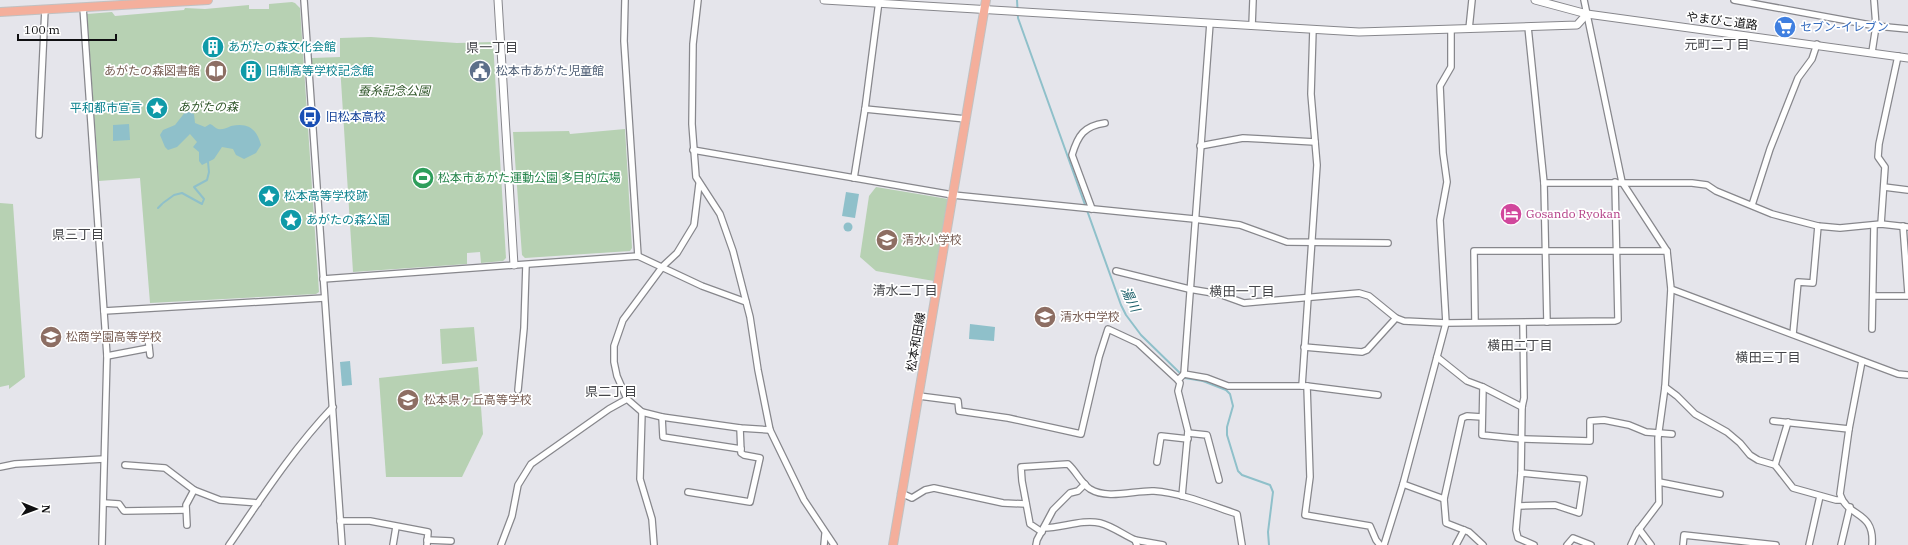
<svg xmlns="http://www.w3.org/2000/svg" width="1908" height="545" viewBox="0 0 1908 545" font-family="'IBM Plex Serif','Noto Sans JP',serif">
<rect width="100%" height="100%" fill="#e5e5eb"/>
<g fill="#b7d1b3">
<polygon points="292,2 295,3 300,8 319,292 316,294 150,303 140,178 99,181 87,14 112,12 115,16 184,10 185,8 205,9 249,5 249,9 269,9 269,4"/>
<polygon points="371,37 457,43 493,42 506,258 503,261 481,263 480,252 467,253 467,264 353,272 340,65 312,67 312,58 340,57 340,38"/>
<polygon points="625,129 632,248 630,251 525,258 522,255 513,132 569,131 570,134"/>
<polygon points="876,187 948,199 934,281 876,271 860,257 869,196"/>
<polygon points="0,203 13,204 25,377 9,389 9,385 0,387"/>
<polygon points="474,327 477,361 442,364 440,329"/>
<polygon points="478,367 483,434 462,477 386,477 379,378"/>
</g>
<g fill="#8fc0ca">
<path d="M186,111l8,3 1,9 10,4 5,-3c3,1 5,4 8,5 4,1 9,-1 13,-3 17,-4 26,3 30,19l-5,8 -12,6 -8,-4 -3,-6 -11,-2 -8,12 -12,6 -3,-4v-9l-6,-5 4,-5 -7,-8 -13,13 -9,3 -3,-3 -5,-12 3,-5 12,-5z"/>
<polygon points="129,124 130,140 113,141 113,125"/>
<polygon points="846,192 859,194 855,218 842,216"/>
<circle cx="848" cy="227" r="4.5"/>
<polygon points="970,324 995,327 994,341 969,339"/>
<polygon points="350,361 352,385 342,386 340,362"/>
</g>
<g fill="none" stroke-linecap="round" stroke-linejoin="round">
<g stroke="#8fc0ca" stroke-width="2">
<polyline points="1017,0 1018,18 1121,305 1126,315 1141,335 1185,378 1203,381 1226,390 1230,394 1233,406 1227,427 1227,435 1238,471 1242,475 1270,485 1273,492 1268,532 1269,545"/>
<polyline points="163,203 174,195 182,193 202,204 204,199 194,187 207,180 209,172 208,162"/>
<polyline points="158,208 162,204"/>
</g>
<g stroke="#87878c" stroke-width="8">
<g id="minor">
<polyline points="304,0 342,545"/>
<polyline points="625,0 624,41 638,256"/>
<polyline points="698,0 693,44 692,124 696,177 720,214 733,251 750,317 758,370 770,430 804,500 834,545"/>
<polyline points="1584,0 1622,182 1667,251 1671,289 1898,374 1908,375"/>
<polyline points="1734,0 1876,26 1908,29"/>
<polyline points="83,7 107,356 102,545"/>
<polyline points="1210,23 1184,374 1207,378 1228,386 1302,386 1317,165 1311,94 1313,29"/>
<polyline points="1252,26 1253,0"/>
<polyline points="1528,27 1544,183 1547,322"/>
<polyline points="1469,29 1472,0"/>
<polyline points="1872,52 1876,26 1874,0"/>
<polyline points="865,109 966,119"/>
<polyline points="39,135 45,9"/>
<polyline points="1200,146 1243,138 1315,142"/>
<polyline points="693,150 953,195 1194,219 1240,225 1287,242 1388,243"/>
<polyline points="854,178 865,109 879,1"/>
<polyline points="1544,183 1692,183 1707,185 1716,191 1772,214 1818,226 1840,228 1881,224 1908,227"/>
<polyline points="1884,187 1908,190"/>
<polyline points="1752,205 1770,149 1798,78 1812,59 1817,44"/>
<path d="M1092,209l-20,-54c6,-20 12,-29 33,-32"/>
<polyline points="1881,224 1885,167 1878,157 1879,144 1898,56"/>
<polyline points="1903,226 1908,293"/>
<polyline points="1116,271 1189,289 1219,294 1244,303 1359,293 1369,296 1396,318 1404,321 1446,323 1615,321 1618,320 1615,182"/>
<polyline points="323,279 638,256 702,286 746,302"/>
<polyline points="1873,296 1908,296"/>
<polyline points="104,311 324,298"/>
<polyline points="1475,322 1474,251 1667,251"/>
<polyline points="1523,323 1524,398 1522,407 1521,473 1516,530 1518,538 1534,545"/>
<polyline points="1872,329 1874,225"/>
<polyline points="1793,334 1798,282 1813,283 1818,226"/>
<polyline points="148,337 150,355"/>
<polyline points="1304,347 1362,352 1367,350 1396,318"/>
<polyline points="107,356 149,348"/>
<polyline points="1437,357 1467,381 1483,387 1482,435 1522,439 1590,441 1590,421 1604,420 1629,425 1646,432 1672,434"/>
<path d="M1862,361l-13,68 -9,65c7,24 35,16 32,51"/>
<polyline points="1302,386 1307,386 1310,477 1305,515 1370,526 1376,540 1380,545"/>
<polyline points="1307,386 1378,395"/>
<polyline points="1483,387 1522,407"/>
<polyline points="1665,387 1677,396 1695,414 1727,432 1740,443 1750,455 1758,460 1775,465 1793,488 1836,500 1842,500"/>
<polyline points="518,390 524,328 526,265"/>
<polyline points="919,396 958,401 959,411 1008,418 1081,434 1099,357 1108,329 1138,343 1178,380"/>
<polyline points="642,412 662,417 740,428 770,430"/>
<polyline points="662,417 663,437 741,449"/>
<polyline points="1482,417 1467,416 1462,418 1444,499 1446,523 1469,532 1483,545"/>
<polyline points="1773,421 1849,429"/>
<polyline points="1188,433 1207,435 1219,480"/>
<polyline points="1157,462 1161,436 1188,439"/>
<polyline points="125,465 165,468 194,490"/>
<polyline points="1775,465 1788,422"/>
<polyline points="0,467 15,464 104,459"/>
<polyline points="1659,482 1720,494"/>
<polyline points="1403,484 1444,499"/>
<polyline points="688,492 750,502 760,458 744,455 741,453 740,428"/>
<polyline points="901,493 912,498 925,490 934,488 1003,503 1026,504"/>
<polyline points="1182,496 1188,431 1178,391 1180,383 1178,380 1184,374"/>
<polyline points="104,503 119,504 124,511 186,510"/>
<polyline points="1519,506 1555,505 1579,513 1584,479 1521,473"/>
<polyline points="340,521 370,521 428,532 427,545"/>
<polyline points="187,525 186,505 194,490 220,500 258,503"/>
<path d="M1044,528c18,0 38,-9 56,-5 12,3 24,12 35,17l2,5"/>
<polyline points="1639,529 1651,545"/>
<path d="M1042,532l-12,-8 -8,-43 -1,-14 47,-3c8,7 13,19 22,25 18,11 45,1 64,2 28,2 56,14 83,23l5,31"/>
<polyline points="427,540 451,541"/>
<polyline points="1135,540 1163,545"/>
<path d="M229,545c33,-48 64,-96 104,-138"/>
<polyline points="393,545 396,527"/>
<polyline points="501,545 512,516 518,485 531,464 609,409 627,399"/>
<polyline points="654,545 652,519 640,479 642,412 627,399 617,376 614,362 614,346 623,320 663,266 677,253 694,225 699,184"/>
<polyline points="824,545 825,534"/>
<polyline points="1036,545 1037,540 1053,510 1070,493 1078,491 1085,484"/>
<polyline points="1384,545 1403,484 1446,323 1440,220 1447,182 1443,153 1440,86 1451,67 1451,29"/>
<polyline points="1456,545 1464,530"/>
<polyline points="1567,545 1573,538 1591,545"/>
<polyline points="1631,545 1637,532 1659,503 1658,438 1665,387 1671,289"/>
<polyline points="1683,545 1684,535 1776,545"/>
<polyline points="1809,545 1820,496"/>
<polyline points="1841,545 1850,507"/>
</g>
</g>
<g stroke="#87878c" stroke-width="9">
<g id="tertiary">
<polyline points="498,0 514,265"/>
<polyline points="824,0 1359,32 1577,25 1587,14"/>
<polyline points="1535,0 1587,14 1908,58"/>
</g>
</g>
<g stroke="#c1c1c1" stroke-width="10">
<g id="primary">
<polyline points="0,12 208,0"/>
<polyline points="893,545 986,0"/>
</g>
</g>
<use href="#minor" stroke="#fff" stroke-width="5.5"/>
<use href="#tertiary" stroke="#fff" stroke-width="7"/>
<use href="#primary" stroke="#f4af9c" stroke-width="8"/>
</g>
<defs>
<g id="supermarket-disc" transform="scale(1.15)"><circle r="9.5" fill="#3f7fe0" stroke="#fff"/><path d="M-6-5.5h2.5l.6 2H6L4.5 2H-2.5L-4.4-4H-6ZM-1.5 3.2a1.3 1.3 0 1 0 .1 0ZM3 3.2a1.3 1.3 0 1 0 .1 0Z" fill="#fff"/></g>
<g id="building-disc" transform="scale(1.15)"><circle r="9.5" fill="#0f9aa8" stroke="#fff"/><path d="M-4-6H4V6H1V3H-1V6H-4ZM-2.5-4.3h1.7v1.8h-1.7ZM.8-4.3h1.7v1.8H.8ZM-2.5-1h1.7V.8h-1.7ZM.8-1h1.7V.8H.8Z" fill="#fff"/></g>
<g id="library-disc" transform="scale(1.15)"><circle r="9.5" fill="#8d6e63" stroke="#fff"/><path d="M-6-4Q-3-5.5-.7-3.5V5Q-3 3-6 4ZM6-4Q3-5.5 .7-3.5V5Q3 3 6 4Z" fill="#fff"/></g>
<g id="civic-disc" transform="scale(1.15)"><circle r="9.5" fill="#5c6f8a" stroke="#fff"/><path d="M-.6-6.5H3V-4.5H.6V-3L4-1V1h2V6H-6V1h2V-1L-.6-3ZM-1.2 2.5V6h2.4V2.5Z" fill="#fff"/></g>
<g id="sight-disc" transform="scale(1.15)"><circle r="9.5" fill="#0f9aa8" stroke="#fff"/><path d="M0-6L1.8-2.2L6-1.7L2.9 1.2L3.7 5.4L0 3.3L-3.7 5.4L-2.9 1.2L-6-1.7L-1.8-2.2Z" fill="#fff"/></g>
<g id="bus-disc" transform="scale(1.15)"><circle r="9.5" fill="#1a4fb4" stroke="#fff"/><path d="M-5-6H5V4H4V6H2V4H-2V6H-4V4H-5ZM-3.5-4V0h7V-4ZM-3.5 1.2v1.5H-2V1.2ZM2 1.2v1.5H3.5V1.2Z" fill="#fff"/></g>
<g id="stadium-disc" transform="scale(1.15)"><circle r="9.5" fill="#2e9e5b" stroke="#fff"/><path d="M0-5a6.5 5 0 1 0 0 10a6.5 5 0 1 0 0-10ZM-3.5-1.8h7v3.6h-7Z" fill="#fff"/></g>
<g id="hotel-disc" transform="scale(1.15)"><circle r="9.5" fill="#d1479c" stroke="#fff"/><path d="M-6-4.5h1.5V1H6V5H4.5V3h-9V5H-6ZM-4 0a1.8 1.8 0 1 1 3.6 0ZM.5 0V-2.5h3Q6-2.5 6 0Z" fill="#fff"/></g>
<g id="school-disc" transform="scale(1.15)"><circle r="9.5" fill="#8d6e63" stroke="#fff"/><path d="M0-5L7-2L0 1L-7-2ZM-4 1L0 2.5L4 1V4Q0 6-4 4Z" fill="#fff"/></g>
</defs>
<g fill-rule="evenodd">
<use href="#supermarket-disc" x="1785" y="27"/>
<use href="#building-disc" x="213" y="47"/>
<use href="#library-disc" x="216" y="71"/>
<use href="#building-disc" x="251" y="71"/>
<use href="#civic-disc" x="480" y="71"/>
<use href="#sight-disc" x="157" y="108"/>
<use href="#bus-disc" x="310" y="117"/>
<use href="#stadium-disc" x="423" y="178"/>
<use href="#sight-disc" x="269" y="196"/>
<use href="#hotel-disc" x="1511" y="214"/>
<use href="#sight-disc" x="291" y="220"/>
<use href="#school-disc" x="887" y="240"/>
<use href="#school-disc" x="1045" y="317"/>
<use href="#school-disc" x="51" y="337"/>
<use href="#school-disc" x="408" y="400"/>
</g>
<g text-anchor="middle" stroke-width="3.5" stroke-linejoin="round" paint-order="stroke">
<g font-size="12" fill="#0f0f11" stroke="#fff">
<text transform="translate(1722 21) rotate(7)" y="4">やまびこ道路</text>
<text transform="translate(916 342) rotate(-80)" y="4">松本和田線</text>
</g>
<g font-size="12" fill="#366cbe" stroke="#fff" text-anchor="start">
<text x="1800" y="31">セブン-イレブン</text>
</g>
<g font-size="12" fill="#0d838f" stroke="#fff" text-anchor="start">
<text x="228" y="51">あがたの森文化会館</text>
<text x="266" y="75">旧制高等学校記念館</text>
<text x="142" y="112" text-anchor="end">平和都市宣言</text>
<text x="284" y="200">松本高等学校跡</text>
<text x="306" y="224">あがたの森公園</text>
</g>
<g font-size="12" fill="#785e54" stroke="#fff" text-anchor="start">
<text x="200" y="75" text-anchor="end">あがたの森図書館</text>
<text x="902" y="244">清水小学校</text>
<text x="1060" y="321">清水中学校</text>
<text x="66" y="341">松商学園高等学校</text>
<text x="424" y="404">松本県ヶ丘高等学校</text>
</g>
<g font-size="12" fill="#4e5e75" stroke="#fff" text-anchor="start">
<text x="496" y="75">松本市あがた児童館</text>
</g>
<g font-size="12" font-style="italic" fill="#2f5629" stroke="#fff">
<text x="394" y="95">蚕糸記念公園</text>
<text x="208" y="111">あがたの森</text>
</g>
<g font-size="12" fill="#164399" stroke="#fff" text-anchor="start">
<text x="326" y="121">旧松本高校</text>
</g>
<g font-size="12" fill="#27864d" stroke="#fff" text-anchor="start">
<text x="438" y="182">松本市あがた運動公園 多目的広場</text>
</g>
<g font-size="12" fill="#b23c85" stroke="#fff" text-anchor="start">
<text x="1526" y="218">Gosando Ryokan</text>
</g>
<g font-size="13" fill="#45464a" stroke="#fff">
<text x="1717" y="49">元町二丁目</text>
<text x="492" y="52">県一丁目</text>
<text x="78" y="239">県三丁目</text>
<text x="905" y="295">清水二丁目</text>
<text x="1242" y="296">横田一丁目</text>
<text x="1520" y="350">横田二丁目</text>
<text x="1768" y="362">横田三丁目</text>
<text x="611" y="396">県二丁目</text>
</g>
<g font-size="13" font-style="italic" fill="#1f616c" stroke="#fff">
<text transform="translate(1131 299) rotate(64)" y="5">湯川</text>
</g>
</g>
<g transform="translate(36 509) rotate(91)" stroke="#ffffff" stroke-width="3" paint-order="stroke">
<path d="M0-3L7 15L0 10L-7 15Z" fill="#0f0f11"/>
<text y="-6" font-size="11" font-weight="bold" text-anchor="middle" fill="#0f0f11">N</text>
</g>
<path d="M18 34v6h98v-6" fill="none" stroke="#0f0f11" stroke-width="2"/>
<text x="24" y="34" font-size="12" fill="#0f0f11" stroke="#ffffff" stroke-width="3" paint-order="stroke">100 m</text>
</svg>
